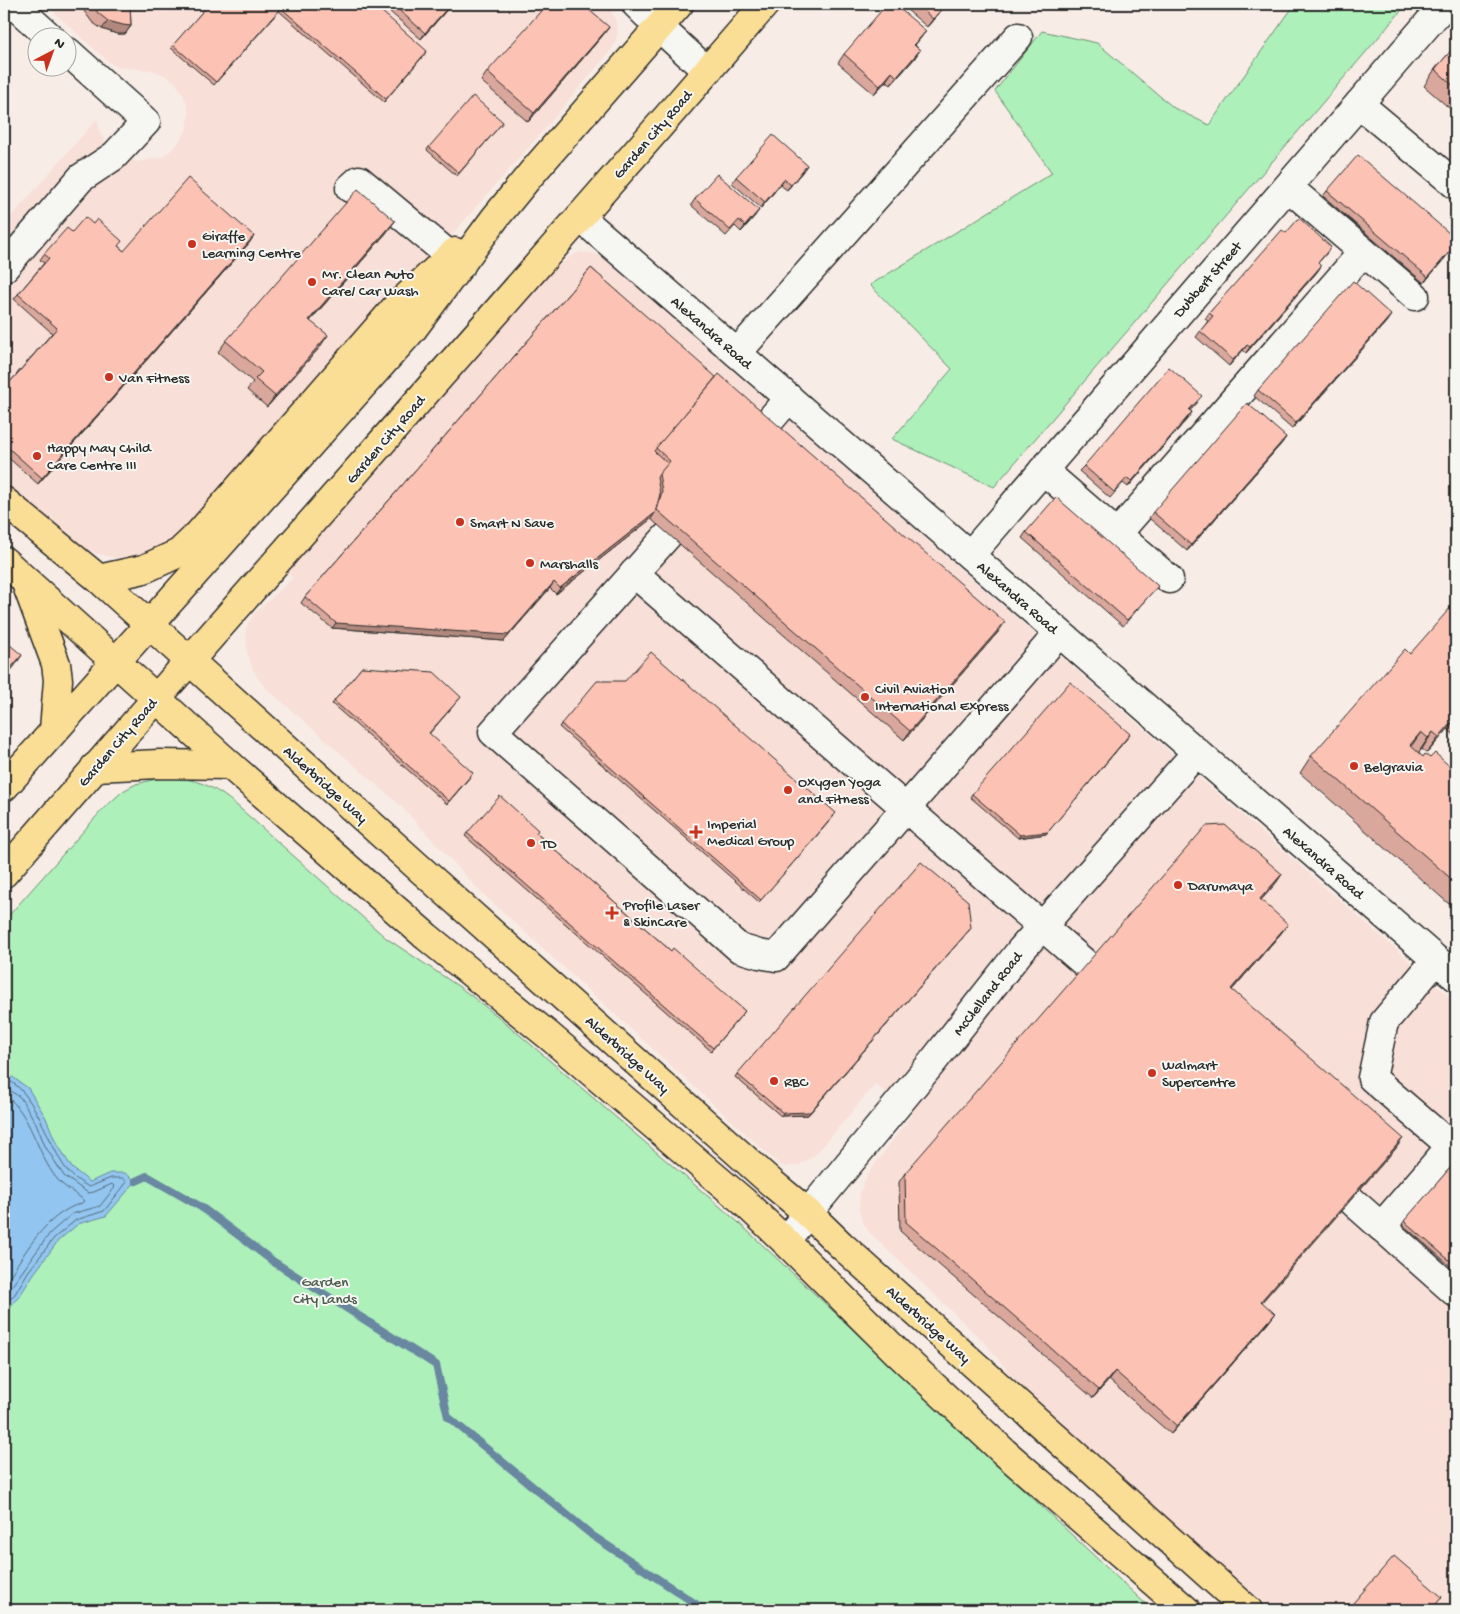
<svg xmlns="http://www.w3.org/2000/svg" width="1460" height="1614" viewBox="0 0 1460 1614" font-family="'Gochi Hand',sans-serif">
<rect width="100%" height="100%" fill="#f7ece6"/>
<filter id="ink" filterUnits="userSpaceOnUse"><feTurbulence type="fractalNoise" baseFrequency=".02" numOctaves="2"/><feDisplacementMap in="SourceGraphic" scale="10" xChannelSelector="R" yChannelSelector="G"/><feConvolveMatrix kernelMatrix="1 2 1 2 8 2 1 2 1" color-interpolation-filters="sRGB"/></filter>
<g filter="url(#ink)">
<g fill="#f8dfd7">
<polygon points="45,4 604,4 611,11 615,19 617,28 617,36 612,49 535,140 190,532 160,551 136,556 116,558 95,553 77,543 4,483 4,225 97,119 100,134 109,148 121,157 138,162 163,157 176,146 184,135 188,125 189,113 187,103 182,92 175,82 165,75 152,70 119,67 110,63"/>
<polygon points="580,252 591,253 604,257 1456,1002 1455,1610 1273,1610 1036,1405 985,1343 869,1232 861,1218 859,1209 860,1195 863,1184 869,1173 913,1113 875,1084 815,1155 799,1165 785,1167 778,1163 479,890 401,806 264,686 258,678 253,669 247,652 246,630 248,623 255,613 293,578 288,573 279,581 278,580 552,262 559,266 571,256"/>
</g>
<g fill="#adf0b9" stroke="#6c8e72">
<polygon points="1295,4 1407,4 994,487 892,439 952,369 870,285 1052,173 995,91 1042,31 1097,43 1174,108 1209,125"/>
<path d="M160,778c32,-1 49,5 74,25l152,135 75,50 39,30 238,204 414,388h-1148v-689l99,-112 20,-18 13,-7z"/>
</g>
<polygon fill="#92c5ef" stroke="#6987a1" points="8,1074 28,1088 46,1118 55,1140 72,1168 90,1182 110,1173 125,1173 136,1181 106,1216 78,1224 58,1241 33,1275 19,1297 4,1313 4,1076"/>
<g fill="none" stroke-linecap="round" stroke-linejoin="round">
<g stroke="#546979" stroke-width="1">
<path d="M4,1080c27,1 47,71 63,90 5,7 15,13 22,17l22,-9h12l4,4 -23,29 -28,9 -22,18 -26,34 -13,22 -11,12"/>
<polyline points="4,1087 20,1097 36,1123 45,1146 64,1176 88,1193 94,1192 112,1184 115,1187 100,1206 72,1214 50,1233 4,1297"/>
<path d="M4,1094c28,20 32,59 53,85 7,9 20,14 27,22l-2,2c-37,11 -59,52 -78,83"/>
</g>
<polyline stroke="#6987a1" stroke-width="8" points="136,1181 147,1176 201,1207 274,1262 436,1365 448,1417 593,1536 705,1610"/>
<g stroke="#2b2b2b" stroke-width="31">
<g id="minor">
<polyline points="13,4 51,38"/>
<polyline points="636,4 659,27 707,71"/>
<polyline points="1359,104 1456,185"/>
<polyline points="1288,187 1415,296"/>
<polyline points="350,188 359,180 461,265"/>
<polyline points="580,217 1456,977"/>
<polyline points="4,268 81,178 114,156 146,122 68,52"/>
<polyline points="737,353 1018,37"/>
<polyline points="764,427 789,398"/>
<polyline points="1043,470 1169,579"/>
<polyline points="669,534 493,732 739,948 759,954 776,957 1059,633"/>
<polyline points="1117,534 1363,252"/>
<polyline points="970,555 1445,4"/>
<polyline points="634,573 1087,965"/>
<polyline points="1351,1200 1456,1293"/>
<polyline points="1381,1227 1451,1146 1372,1078 1384,1022 1436,960"/>
<polyline points="785,1241 931,1064 1021,950 1197,752"/>
</g>
</g>
<g stroke="#2b2b2b" stroke-width="31">
<g id="major">
<polyline points="4,501 99,579 417,866 773,1184 808,1213 841,1245 1248,1610"/>
<polyline points="4,561 230,765 427,937 548,1035 743,1201 785,1241 898,1353 1004,1452 1186,1610"/>
<polyline points="99,579 144,569 179,553 197,536 398,305 455,252"/>
<polyline points="26,583 56,664 58,680 54,730"/>
<polyline points="95,767 159,764 230,765"/>
<polyline points="4,787 412,330 495,218 531,174 679,4"/>
<path d="M4,873c252,-291 510,-577 761,-869"/>
</g>
</g>
<use href="#minor" stroke="#f6f6f2" stroke-width="28"/>
<use href="#major" stroke="#fbde96" stroke-width="28"/>
</g>
<g fill="#d9a79b" stroke="#2b2b2b">
<polygon points="79,4 130,4 131,26 125,34 117,34 102,29 92,22"/>
<polygon points="209,4 373,4 425,54 384,102 279,11 214,85 171,48"/>
<polygon points="381,4 452,4 421,39"/>
<polygon points="900,4 947,4 927,27"/>
<polygon points="609,27 603,35 528,122 481,81 487,72"/>
<polygon points="926,31 915,45 920,50 914,59 891,85 886,81 874,94 838,63 844,54"/>
<polygon points="1456,45 1456,114 1424,86 1435,69"/>
<polygon points="503,122 457,176 427,150 429,147"/>
<polygon points="803,171 787,190 780,185 761,208 732,183 736,177"/>
<polygon points="1327,191 1456,239 1424,283 1323,196"/>
<polygon points="695,199 759,210 741,232 735,226 726,236 691,205"/>
<polygon points="72,232 118,246 124,251 250,242 38,484 4,454 4,389 52,333 14,299 18,294 44,263 40,260 44,254"/>
<polygon points="387,232 310,321 320,347 267,407 247,390 253,382 218,352 226,341"/>
<polygon points="1286,233 1327,253 1318,263 1321,266 1317,272 1246,353 1243,350 1229,366 1196,337 1208,321 1205,319 1209,313"/>
<polygon points="591,268 999,631 904,740 651,519 556,594 550,588 504,641 332,628 301,603 305,597"/>
<polygon points="1387,321 1292,429 1254,396 1258,390"/>
<polygon points="1198,402 1190,411 1192,412 1188,418 1128,487 1123,483 1110,498 1079,471 1084,466"/>
<polygon points="1286,437 1282,443 1187,551 1149,518 1153,512"/>
<polygon points="1026,532 1153,591 1123,626 1022,538"/>
<polygon points="1456,611 1456,734 1455,736 1448,729 1427,753 1422,749 1418,753 1423,757 1430,758 1456,772 1456,897 1456,896 1449,904 1300,773 1311,756 1410,654"/>
<polygon points="362,667 461,697 429,734 471,776 447,804 332,704"/>
<polygon points="561,724 834,816 759,902 559,727"/>
<polygon points="1128,737 1046,834 1018,838 970,797 972,794"/>
<polygon points="467,833 536,833 671,951 745,1011 711,1051 465,836"/>
<polygon points="1282,874 1276,883 1261,900 1282,932 1232,990 1397,1147 1261,1302 1269,1322 1171,1434 1109,1380 1093,1398 900,1231 899,1182 905,1173"/>
<polygon points="971,928 808,1115 781,1116 735,1077 737,1074"/>
<polygon points="1456,1161 1456,1271 1402,1224"/>
</g>
<g fill="#b0887e" stroke="#2b2b2b">
<polygon points="451,4 452,4 421,39 425,33"/>
<polygon points="946,4 947,4 927,27 933,19"/>
<polygon points="108,21 131,26 125,34 117,34 102,29"/>
<polygon points="609,27 603,35 528,122 534,113"/>
<polygon points="926,31 920,39 908,53 914,45"/>
<polygon points="920,50 914,59 891,85 897,77"/>
<polygon points="892,72 886,81 874,94 880,86"/>
<polygon points="807,165 803,171 787,190"/>
<polygon points="784,179 780,185 761,208 765,202"/>
<polygon points="759,210 755,216 741,232 745,226"/>
<polygon points="395,221 387,232 301,331 309,320"/>
<polygon points="254,236 250,242 38,484 42,478"/>
<polygon points="1456,244 1456,245 1424,283 1428,277"/>
<polygon points="1321,266 1317,272 1246,353 1250,347"/>
<polygon points="1391,315 1387,321 1292,429 1296,423"/>
<polygon points="328,335 320,347 267,407 275,396"/>
<polygon points="1247,345 1243,350 1229,366 1233,360"/>
<polygon points="1192,412 1188,418 1128,487 1132,481"/>
<polygon points="1286,437 1282,443 1187,551 1191,545"/>
<polygon points="655,513 651,519 556,594 560,588"/>
<polygon points="554,582 550,588 504,641 332,628 336,623"/>
<polygon points="1005,622 999,631 904,740 910,731"/>
<polygon points="22,655 14,667 4,678 4,676"/>
<polygon points="1456,717 1448,729 1427,753 1439,737"/>
<polygon points="1421,732 1410,748 1410,745"/>
<polygon points="1433,732 1422,749 1417,755 1428,738"/>
<polygon points="1128,737 1046,834 1018,838 1020,835"/>
<polygon points="1282,874 1276,883 1254,908 1260,899"/>
<polygon points="1456,894 1456,896 1449,904"/>
<polygon points="1288,924 1282,932 1225,998 1231,989"/>
<polygon points="971,928 808,1115 781,1116 783,1113"/>
<polygon points="1403,1138 1397,1147 1255,1310 1261,1301"/>
<polygon points="1275,1314 1269,1322 1171,1434 1177,1426"/>
<polygon points="1115,1371 1109,1380 1093,1398 1099,1390"/>
</g>
<g fill="#fcc2b4" stroke="#2b2b2b">
<polygon points="91,4 130,4 131,26 123,25 108,21 98,13"/>
<polygon points="209,4 373,4 427,51 386,99 281,8 216,82 173,45"/>
<polygon points="392,4 451,4 425,33"/>
<polygon points="547,4 582,4 609,27 534,113 487,72"/>
<polygon points="887,4 894,4 926,31 914,45 920,50 897,77 892,72 880,86 844,54"/>
<polygon points="916,4 946,4 933,19"/>
<polygon points="1456,45 1456,88 1435,69"/>
<polygon points="473,96 503,122 459,173 429,147"/>
<polygon points="773,135 807,165 791,185 784,179 765,202 736,177"/>
<polygon points="1358,155 1456,239 1456,244 1428,277 1327,191"/>
<polygon points="717,174 759,210 745,226 739,220 730,230 695,199"/>
<polygon points="188,178 254,236 42,478 4,444 4,389 57,328 18,294 49,258 44,254 67,228 72,232 85,217 93,224 97,219 122,241 118,246 124,251"/>
<polygon points="358,189 395,221 309,320 328,335 275,396 255,379 262,372 226,341"/>
<polygon points="1299,218 1331,247 1318,263 1321,266 1250,347 1247,345 1233,360 1200,331 1213,316 1209,313 1282,230 1286,233"/>
<polygon points="591,268 716,377 654,451 668,464 657,477 660,494 655,513 560,588 554,582 508,635 336,623 305,597"/>
<polygon points="1353,281 1391,315 1296,423 1258,390"/>
<polygon points="1169,367 1202,396 1189,410 1192,412 1132,481 1127,478 1114,492 1084,466"/>
<polygon points="719,374 1005,622 910,731 657,510 662,491 659,474 670,461 656,448"/>
<polygon points="1247,403 1286,437 1191,545 1153,512"/>
<polygon points="1056,497 1158,586 1127,620 1026,532"/>
<polygon points="1451,607 1456,611 1456,717 1439,737 1433,732 1428,738 1421,732 1410,745 1423,757 1425,754 1430,758 1435,753 1456,772 1456,883 1311,756 1405,649 1410,654"/>
<polygon points="4,640 22,655 4,676"/>
<polygon points="651,652 836,813 761,900 561,724 597,681 625,681"/>
<polygon points="362,667 434,672 461,697 429,733 473,773 449,801 334,701"/>
<polygon points="1070,682 1130,734 1048,832 1020,835 972,794"/>
<polygon points="500,796 538,830 536,833 671,951 673,948 745,1011 713,1048 467,833"/>
<polygon points="1225,825 1282,874 1260,899 1288,924 1231,989 1403,1138 1261,1301 1275,1314 1177,1426 1115,1371 1099,1390 906,1222 905,1173 1206,826"/>
<polygon points="921,862 968,901 971,928 810,1112 783,1113 737,1074"/>
<polygon points="1456,1161 1456,1266 1404,1221"/>
<polygon points="1394,1556 1442,1597 1431,1610 1347,1610"/>
</g>
</g>
<g fill="#c8321e" stroke="#f6f6f2" stroke-width="2">
<circle cx="192" cy="244" r="5"/>
<circle cx="312" cy="282" r="5"/>
<circle cx="109" cy="377" r="5"/>
<circle cx="37" cy="456" r="5"/>
<circle cx="460" cy="522" r="5"/>
<circle cx="530" cy="563" r="5"/>
<circle cx="865" cy="697" r="5"/>
<circle cx="1354" cy="766" r="5"/>
<circle cx="788" cy="790" r="5"/>
<path d="M693.5 824.5h5v5h5v5h-5v5h-5v-5h-5v-5h5z"/>
<circle cx="531" cy="843" r="5"/>
<circle cx="1178" cy="885" r="5"/>
<path d="M609.5 905.5h5v5h5v5h-5v5h-5v-5h-5v-5h5z"/>
<circle cx="1152" cy="1073" r="5"/>
<circle cx="774" cy="1081" r="5"/>
</g>
<g text-anchor="middle" stroke-width="4" stroke-linejoin="round" paint-order="stroke">
<g font-size="15" fill="#2b2b2b" stroke="#f6f6f2">
<text transform="translate(652 134) rotate(-49)" y="5">Garden City Road</text>
<text transform="translate(1207 279) rotate(-49)" y="5">Dubbert Street</text>
<text transform="translate(712 332) rotate(41)" y="5">Alexandra Road</text>
<text transform="translate(385 439) rotate(-49)" y="5">Garden City Road</text>
<text transform="translate(1018 597) rotate(41)" y="5">Alexandra Road</text>
<text transform="translate(117 742) rotate(-49)" y="5">Garden City Road</text>
<text transform="translate(326 784) rotate(42)" y="5">Alderbridge Way</text>
<text transform="translate(1324 862) rotate(41)" y="5">Alexandra Road</text>
<text transform="translate(987 993) rotate(-52)" y="5">McClelland Road</text>
<text transform="translate(628 1054) rotate(42)" y="5">Alderbridge Way</text>
<text transform="translate(929 1324) rotate(42)" y="5">Alderbridge Way</text>
</g>
<g font-size="15" fill="#2b2b2b" stroke="#f6f6f2" text-anchor="start">
<text x="202" y="240">Giraffe<tspan x="202" dy="17">Learning Centre</tspan></text>
<text x="322" y="278">Mr. Clean Auto<tspan x="322" dy="17">Care/ Car Wash</tspan></text>
<text x="119" y="382">Van Fitness</text>
<text x="47" y="452">Happy May Child<tspan x="47" dy="17">Care Centre III</tspan></text>
<text x="470" y="527">Smart N Save</text>
<text x="540" y="568">Marshalls</text>
<text x="875" y="693">Civil Aviation<tspan x="875" dy="17">International Express</tspan></text>
<text x="1364" y="771">Belgravia</text>
<text x="798" y="786">Oxygen Yoga<tspan x="798" dy="17">and Fitness</tspan></text>
<text x="707" y="828">Imperial<tspan x="707" dy="17">Medical Group</tspan></text>
<text x="541" y="848">TD</text>
<text x="1188" y="890">Darumaya</text>
<text x="623" y="909">Profile Laser<tspan x="623" dy="17">&amp; SkinCare</tspan></text>
<text x="1162" y="1069">Walmart<tspan x="1162" dy="17">Supercentre</tspan></text>
<text x="784" y="1086">RBC</text>
</g>
<g font-size="15" fill="#4c5c4e" stroke="#f6f6f2">
<text x="325" y="1286">Garden<tspan x="325" dy="17">City Lands</tspan></text>
</g>
</g>
<rect width="1460" height="1614" fill="none" stroke="#f6f6f2" stroke-width="20"/>
<rect x="10" y="10" width="1440" height="1594" fill="none" stroke="#2b2b2b" stroke-width="2" filter="url(#ink)"/>
<g transform="translate(52 52) rotate(41)"><circle r="24" fill="#f6f6f2" stroke="#a5a5a2"/>
<path d="M0-4L9 19L0 12L-9 19Z" fill="#c8321e"/>
<text y="-8" font-size="14" font-weight="bold" text-anchor="middle" fill="#2b2b2b">N</text>
</g>
</svg>
